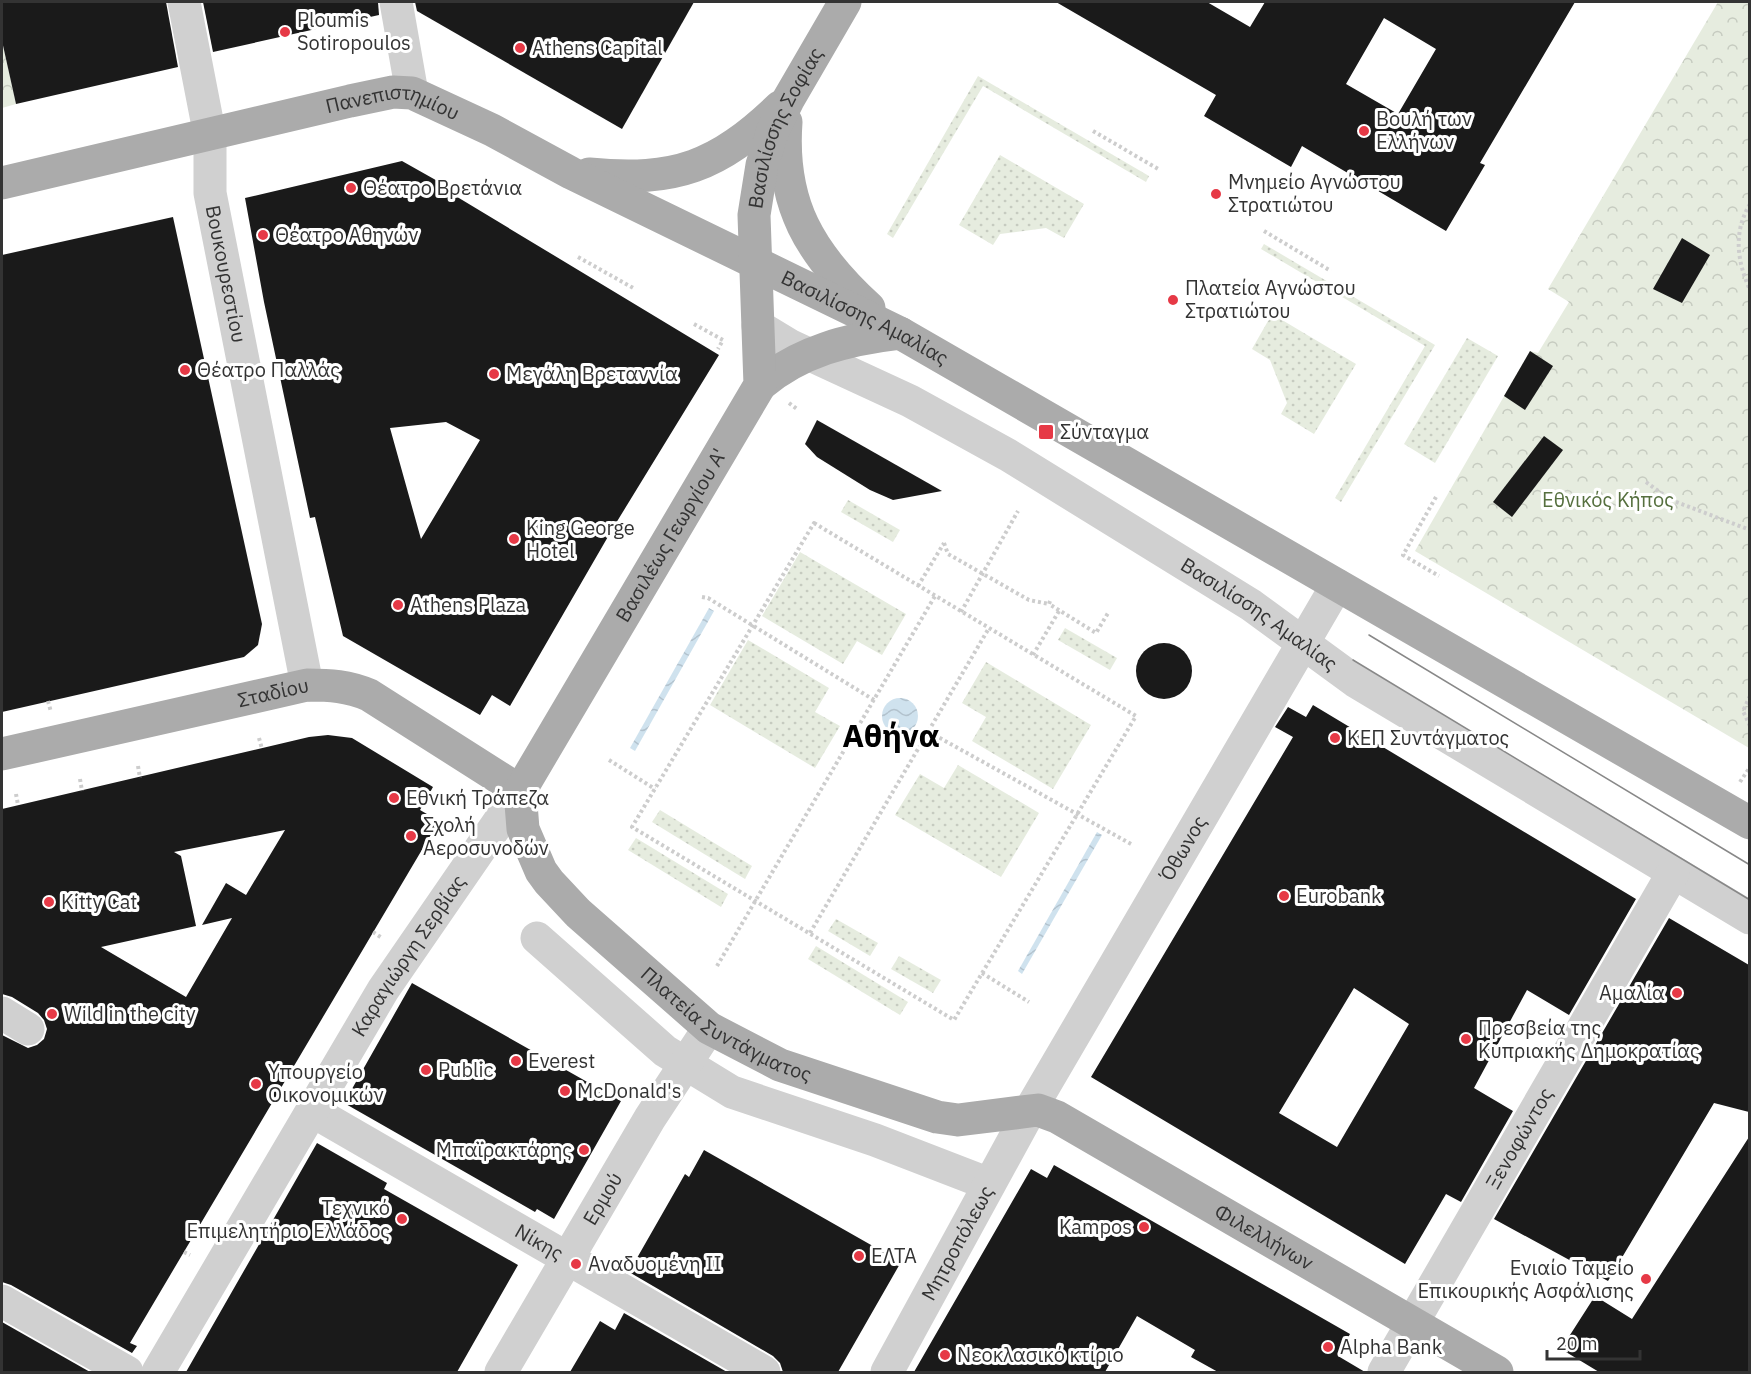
<svg xmlns="http://www.w3.org/2000/svg" width="1751" height="1374" viewBox="0 0 1751 1374" font-family="'IBM Plex Sans',sans-serif">
<defs>
<pattern id="grass-dots" width="8" height="8" patternUnits="userSpaceOnUse" patternTransform="scale(1.5)"><rect width="8" height="8" fill="#e6ecdf"/><path d="M2 2h.1M6 6h.1" fill="none" stroke="#c6cbc0" stroke-width="1.8" stroke-linecap="round"/></pattern>
<pattern id="park-crowns" width="20" height="18" patternUnits="userSpaceOnUse" patternTransform="scale(1.5)"><rect width="20" height="18" fill="#e6ecdf"/><path d="M2 6a3 3 0 1 1 6 0M12 15a3 3 0 1 1 6 0" fill="none" stroke="#c6cbc0"/></pattern>
<pattern id="water-waves" width="16" height="10" patternUnits="userSpaceOnUse" patternTransform="scale(1.5)"><rect width="16" height="10" fill="#cfe2ee"/><path d="M0 5q4-4 8 0t8 0" fill="none" stroke="#b2c2cd"/></pattern>
</defs>
<rect width="100%" height="100%" fill="#fff"/>
<g fill="url(#grass-dots)">
<polygon points="978,76 1149,176 1146,182 983,86 893,238 887,234"/>
<polygon points="1000,155 1084,204 1064,238 1046,228 1000,234 993,245 959,225"/>
<polygon points="1264,244 1435,345 1341,502 1335,498 1425,346 1261,249"/>
<polygon points="1272,314 1356,364 1314,434 1281,414 1287,403 1270,360 1252,349"/>
<polygon points="1467,338 1498,356 1435,463 1404,444"/>
<polygon points="848,500 900,530 893,542 841,512"/>
<polygon points="800,552 906,614 882,655 857,641 843,664 762,616"/>
<polygon points="1065,628 1117,658 1110,670 1058,640"/>
<polygon points="748,640 829,688 815,712 840,726 815,768 710,705"/>
<polygon points="986,662 1091,725 1053,789 972,741 986,717 962,703"/>
<polygon points="958,765 1039,813 1001,877 895,815 920,774 944,788"/>
<polygon points="660,810 752,866 745,879 652,822"/>
<polygon points="636,838 728,894 721,907 628,850"/>
<polygon points="836,919 878,943 870,956 828,931"/>
<polygon points="816,946 908,1002 900,1015 808,959"/>
<polygon points="899,956 941,980 933,993 891,969"/>
</g>
<g fill="url(#park-crowns)">
<polygon points="1718,2 1749,2 1749,748 1415,551 1530,351 1538,353 1569,302 1548,289"/>
<polygon points="2,41 16,104 2,108"/>
</g>
<g fill="url(#water-waves)">
<polygon points="709,608 714,611 635,751 630,748"/>
<circle cx="900" cy="716" r="18"/>
<polygon points="1097,832 1102,835 1022,974 1018,971"/>
</g>
<g fill="#1a1a1a" fill-rule="evenodd">
<polygon points="2,2 166,2 178,67 16,104 2,41"/>
<polygon points="203,2 378,2 379,15 213,52"/>
<polygon points="415,2 694,2 622,129 417,11"/>
<path d="M1056,2h151l43,25 15,-25h310l-95,161 5,2 -39,66 -144,-85 -11,21 -87,-51 12,-21zM1384,18l52,31 -38,65 -52,-30z"/>
<path d="M402,161l39,22 -2,3 280,169 -106,173 -103,178 -18,-11 -12,20 -137,-79 -28,-119 -5,1 -46,-216 -19,-104zM446,422l34,18 -59,99 -31,-111z"/>
<polygon points="173,217 262,624 258,645 244,657 2,712 2,255"/>
<polygon points="1682,238 1710,255 1682,303 1653,289"/>
<polygon points="1530,351 1553,366 1525,410 1504,396"/>
<polygon points="817,420 942,491 893,500 870,490 817,457 805,444"/>
<polygon points="1544,436 1563,450 1512,517 1493,502"/>
<circle cx="1164" cy="671" r="28"/>
<path d="M1313,705l323,194 -67,116 -42,-25 -53,98 39,23 -52,91 -15,-8 -41,70 -314,-187 202,-340 -18,-10 13,-20 18,10zM1354,988l55,36 -72,123 -58,-34z"/>
<path d="M328,735l24,3 81,49 -13,23 19,11 -309,522 7,3 -5,7 -121,-68 -9,-3v-247l26,13 9,-3 7,-6 3,-10 -3,-9 -6,-7 -26,-16 -10,-3v-185l307,-72zM285,830l-39,65 -20,-12 -24,42 30,-7 -46,79 -85,-50 95,-21 -15,-70 -7,-4z"/>
<polygon points="1669,918 1749,965 1749,1112 1714,1103 1608,1281 1494,1219"/>
<polygon points="412,983 621,1101 554,1219 537,1209 535,1212 344,1103"/>
<polygon points="1749,1137 1749,1372 1599,1372 1561,1349 1595,1296 1632,1319"/>
<polygon points="317,1143 387,1183 384,1189 518,1265 457,1372 186,1372"/>
<polygon points="704,1150 901,1262 838,1372 783,1372 780,1363 773,1356 629,1272 685,1174 689,1177"/>
<polygon points="1054,1165 1350,1334 1338,1356 1365,1372 1218,1372 1191,1357 1195,1350 1137,1316 1105,1372 914,1372 1031,1169 1047,1178"/>
<polygon points="624,1313 727,1372 570,1372 600,1321 615,1330"/>
<polygon points="2,1322 90,1372 2,1372"/>
</g>
<g fill="none" stroke-linecap="round" stroke-linejoin="round">
<g stroke="#cdcdcd" stroke-width="4" stroke-dasharray="3 3" stroke-linecap="butt">
<polyline points="1093,131 1160,170"/>
<path d="M1750,204c-17,28 -13,57 0,86"/>
<polyline points="1264,231 1331,271"/>
<polyline points="578,257 635,289"/>
<polyline points="694,324 723,340 718,349"/>
<polyline points="789,403 797,409"/>
<polyline points="1646,482 1671,500 1750,530"/>
<polyline points="1436,497 1403,555 1439,576"/>
<polygon points="814,523 1136,716 954,1020 632,827"/>
<polyline points="944,543 948,554 1029,600 1049,604"/>
<polyline points="918,586 944,543"/>
<polyline points="702,597 708,598 874,700"/>
<polyline points="1050,601 1049,604 1096,633 1108,613"/>
<polyline points="961,612 1018,511"/>
<polyline points="1033,655 1059,611"/>
<polyline points="1750,696 1743,711 1750,726"/>
<polyline points="48,701 51,712"/>
<polyline points="929,732 1131,844"/>
<polyline points="259,738 262,749"/>
<polyline points="609,760 655,789"/>
<polyline points="138,766 140,778"/>
<polyline points="80,779 82,791"/>
<polyline points="1740,782 1750,767"/>
<polyline points="16,794 18,805"/>
<polyline points="373,932 382,938"/>
<polyline points="810,933 989,628"/>
<polyline points="717,966 935,596"/>
<polyline points="982,973 1029,1002"/>
<polyline points="184,1252 190,1255"/>
</g>
<g stroke="#d0d0d0" stroke-width="33">
<path id="s1" d="M184,2l26,134v57l97,492"/>
<polyline points="396,2 412,93"/>
<path id="s2" d="M758,326l33,20 119,55 98,54 243,150 104,76 395,237"/>
<polyline points="537,938 665,1051 732,1092 875,1140 989,1184"/>
<polyline points="2,1013 28,1029"/>
<path id="s3" d="M314,1112l450,260"/>
<polyline points="2,1301 127,1372"/>
<path id="s4" d="M158,1372l225,-382 137,-199"/>
<path id="s5" d="M501,1372l149,-254 59,-90"/>
<path id="s6" d="M887,1372l142,-260 308,-527"/>
<path id="s7" d="M1384,1372l289,-499"/>
</g>
<g stroke="#ababab" stroke-width="33">
<path d="M786,122c-6,82 24,132 83,186"/>
<path d="M589,174c87,8 128,-7 191,-67"/>
<path id="s8" d="M2,183l348,-82 43,-9 19,1 80,37 79,43 329,160 850,490"/>
<path d="M760,385c40,-34 88,-46 140,-52"/>
<path id="s9" d="M2,754l305,-69c23,0 41,1 62,10l151,96"/>
<path id="s10" d="M520,791l3,38 18,42 8,11 29,31 131,115 71,37 157,52 21,3 80,-10 19,7 440,255"/>
<path id="s11" d="M520,791l240,-406 -6,-170 8,-50 11,-35 15,-30 57,-98"/>
</g>
<g stroke="#888" stroke-width="1.5">
<polyline points="1369,635 1750,865"/>
<polyline points="1353,660 1750,900"/>
</g>
</g>
<g fill="#e63946" stroke="#fff" stroke-width="2">
<circle cx="285" cy="32" r="6"/>
<circle cx="520" cy="48" r="6"/>
<circle cx="1364" cy="131" r="6"/>
<circle cx="351" cy="188" r="6"/>
<circle cx="1216" cy="194" r="6"/>
<circle cx="263" cy="235" r="6"/>
<circle cx="1173" cy="300" r="6"/>
<circle cx="185" cy="370" r="6"/>
<circle cx="494" cy="374" r="6"/>
<rect x="1038" y="424" width="16" height="16" rx="3"/>
<circle cx="514" cy="539" r="6"/>
<circle cx="398" cy="605" r="6"/>
<circle cx="1335" cy="738" r="6"/>
<circle cx="394" cy="798" r="6"/>
<circle cx="411" cy="836" r="6"/>
<circle cx="1284" cy="896" r="6"/>
<circle cx="49" cy="902" r="6"/>
<circle cx="1677" cy="993" r="6"/>
<circle cx="52" cy="1014" r="6"/>
<circle cx="1466" cy="1039" r="6"/>
<circle cx="516" cy="1061" r="6"/>
<circle cx="426" cy="1070" r="6"/>
<circle cx="256" cy="1084" r="6"/>
<circle cx="565" cy="1091" r="6"/>
<circle cx="584" cy="1150" r="6"/>
<circle cx="402" cy="1219" r="6"/>
<circle cx="1144" cy="1227" r="6"/>
<circle cx="859" cy="1256" r="6"/>
<circle cx="576" cy="1264" r="6"/>
<circle cx="1646" cy="1279" r="6"/>
<circle cx="1328" cy="1347" r="6"/>
<circle cx="945" cy="1355" r="6"/>
</g>
<g text-anchor="middle" stroke-width="6" stroke-linejoin="round" paint-order="stroke">
<g font-size="20" fill="#333" stroke="#fff" text-anchor="start">
<text x="297" y="27">Ploumis<tspan x="297" dy="23">Sotiropoulos</tspan></text>
<text x="532" y="55">Athens Capital</text>
<text x="1376" y="126">Βουλή των<tspan x="1376" dy="23">Ελλήνων</tspan></text>
<text x="1228" y="189">Μνημείο Αγνώστου<tspan x="1228" dy="23">Στρατιώτου</tspan></text>
<text x="363" y="195">Θέατρο Βρετάνια</text>
<text x="275" y="242">Θέατρο Αθηνών</text>
<text x="1185" y="295">Πλατεία Αγνώστου<tspan x="1185" dy="23">Στρατιώτου</tspan></text>
<text x="197" y="377">Θέατρο Παλλάς</text>
<text x="506" y="381">Μεγάλη Βρεταννία</text>
<text x="1060" y="439">Σύνταγμα</text>
<text x="526" y="535">King George<tspan x="526" dy="23">Hotel</tspan></text>
<text x="410" y="612">Athens Plaza</text>
<text x="1347" y="745">ΚΕΠ Συντάγματος</text>
<text x="406" y="805">Εθνική Τράπεζα</text>
<text x="423" y="832">Σχολή<tspan x="423" dy="23">Αεροσυνοδών</tspan></text>
<text x="1296" y="903">Eurobank</text>
<text x="61" y="909">Kitty Cat</text>
<text x="1665" y="1000" text-anchor="end">Αμαλία</text>
<text x="64" y="1021">Wild in the city</text>
<text x="1478" y="1035">Πρεσβεία της<tspan x="1478" dy="23">Κυπριακής Δημοκρατίας</tspan></text>
<text x="528" y="1068">Everest</text>
<text x="438" y="1077">Public</text>
<text x="268" y="1079">Υπουργείο<tspan x="268" dy="23">Οικονομικών</tspan></text>
<text x="577" y="1098">McDonald's</text>
<text x="572" y="1157" text-anchor="end">Μπαϊρακτάρης</text>
<text x="390" y="1215" text-anchor="end">Τεχνικό<tspan x="390" dy="23">Επιμελητήριο Ελλάδος</tspan></text>
<text x="1132" y="1234" text-anchor="end">Kampos</text>
<text x="871" y="1263">ΕΛΤΑ</text>
<text x="588" y="1271">Αναδυομένη ΙΙ</text>
<text x="1634" y="1275" text-anchor="end">Ενιαίο Ταμείο<tspan x="1634" dy="23">Επικουρικής Ασφάλισης</tspan></text>
<text x="1340" y="1354">Alpha Bank</text>
<text x="957" y="1362">Νεοκλασικό κτίριο</text>
</g>
<g font-size="20" fill="#333" stroke="#fff">
<text dy="7" stroke="none"><textPath href="#s8" startOffset="402">Πανεπιστημίου</textPath></text>
<text dy="7" stroke="none"><textPath href="#s11" startOffset="735">Βασιλίσσης Σοφίας</textPath></text>
<text dy="7" stroke="none"><textPath href="#s1" startOffset="276">Βουκουρεστίου</textPath></text>
<text dy="7" stroke="none"><textPath href="#s8" startOffset="926">Βασιλίσσης Αμαλίας</textPath></text>
<text dy="7" stroke="none"><textPath href="#s11" startOffset="297">Βασιλέως Γεωργίου Α'</textPath></text>
<text dy="7" stroke="none"><textPath href="#s2" startOffset="579">Βασιλίσσης Αμαλίας</textPath></text>
<text dy="7" stroke="none"><textPath href="#s9" startOffset="278">Σταδίου</textPath></text>
<text dy="7" stroke="none"><textPath href="#s6" startOffset="602">Όθωνος</textPath></text>
<text dy="7" stroke="none"><textPath href="#s4" startOffset="486">Καραγιώργη Σερβίας</textPath></text>
<text dy="7" stroke="none"><textPath href="#s10" startOffset="327">Πλατεία Συντάγματος</textPath></text>
<text dy="7" stroke="none"><textPath href="#s7" startOffset="270">Ξενοφώντος</textPath></text>
<text dy="7" stroke="none"><textPath href="#s5" startOffset="201">Ερμού</textPath></text>
<text dy="7" stroke="none"><textPath href="#s10" startOffset="921">Φιλελλήνων</textPath></text>
<text dy="7" stroke="none"><textPath href="#s3" startOffset="260">Νίκης</textPath></text>
<text dy="7" stroke="none"><textPath href="#s6" startOffset="147">Μητροπόλεως</textPath></text>
</g>
<g font-size="20" fill="#56703f" stroke="#fff">
<text x="1608" y="507">Εθνικός Κήπος</text>
</g>
<g font-size="32" font-weight="bold" fill="#000" stroke="#fff">
<text x="891" y="747">Αθήνα</text>
</g>
</g>
<rect width="1751" height="1374" fill="none" stroke="#333333" stroke-width="6"/>
<path d="M1547 1350v9h93v-9" fill="none" stroke="#333333" stroke-width="3"/>
<text x="1556" y="1350" font-size="18" fill="#333333" stroke="#ffffff" stroke-width="4.5" paint-order="stroke">20 m</text>
</svg>
